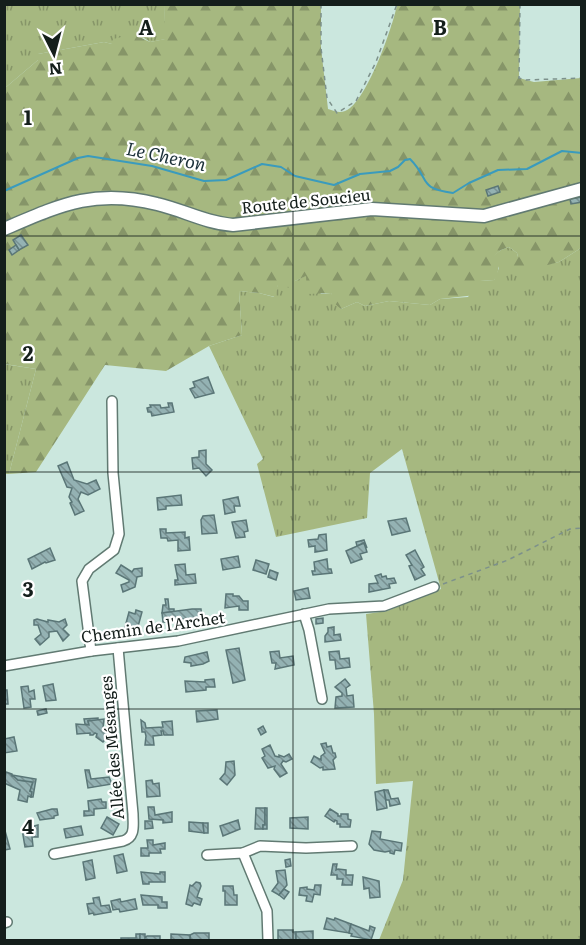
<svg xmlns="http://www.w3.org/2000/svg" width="586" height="945" viewBox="0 0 586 945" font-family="Literata,serif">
<defs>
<pattern id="grass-tufts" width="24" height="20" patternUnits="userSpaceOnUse" patternTransform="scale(1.5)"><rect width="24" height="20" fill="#a6b880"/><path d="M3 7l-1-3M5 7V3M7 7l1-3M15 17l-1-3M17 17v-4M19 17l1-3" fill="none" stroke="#869568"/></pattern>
<pattern id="forest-firs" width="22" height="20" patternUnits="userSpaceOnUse" patternTransform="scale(1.5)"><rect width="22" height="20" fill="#a6b880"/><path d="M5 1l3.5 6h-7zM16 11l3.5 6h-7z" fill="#869568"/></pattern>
<pattern id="building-back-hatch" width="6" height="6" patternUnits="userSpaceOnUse" patternTransform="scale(1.5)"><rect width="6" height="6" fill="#94b2b3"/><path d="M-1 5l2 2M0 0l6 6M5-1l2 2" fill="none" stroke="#789091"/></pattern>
</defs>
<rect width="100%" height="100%" fill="#cbe7de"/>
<g fill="url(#grass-tufts)">
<polygon points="5,5 164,5 166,39 150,42 144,38 112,44 104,42 38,54 38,60 5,88"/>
<polygon points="509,247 517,253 518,257 543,265 559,262 581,248 581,940 379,940 403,880 413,781 376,784 374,714 366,614 387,611 441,589 402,449 370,473 367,518 276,537 257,464 263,459 209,346 242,335 239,291 259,293 274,297 278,284 295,281 307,275 321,294 331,293 341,309 357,302 365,306 389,301 430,305 440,299 468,297 479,281 494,280 499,268 493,256 501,250"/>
<polygon points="4,364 36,369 9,474 4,474"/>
</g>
<path fill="url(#forest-firs)" d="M520,4l-1,74 15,4 47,-4v170l-22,14 -38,10 -12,-7 -1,-6 10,-2 -1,-4 -8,-6 -8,3 -7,6 6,3 -3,17 -3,4 -14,1v8l-4,6 -36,4 -10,6 -41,-4 -24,5 -8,-4 -16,7 -7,-6 -3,-10 -24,1 -1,-18 -11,5 -5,7 -12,-3 -3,12 -16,-4 -20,-2 3,44 -33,11 -43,25 -61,-6 -69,107 -27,2 27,-105 -31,-5v-276l33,-28v-6l66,-12 8,2 1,-5 13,-3h11l13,6 15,-3 -1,-34h157v43l7,61c8,3 15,5 22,-1 19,-15 42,-79 47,-103z"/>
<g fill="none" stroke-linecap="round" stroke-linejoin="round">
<path stroke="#3a9bbd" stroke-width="2" d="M4,191l74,-33 10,-2 64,10 52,15 22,-1 36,-16 19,3 14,9 39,9 26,-11 30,-3 8,-4 7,-7 5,-1c21,21 7,29 43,34l16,-10 29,-13 29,-1 35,-18 20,2"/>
</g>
<g fill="url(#building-back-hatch)" stroke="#5a7677" stroke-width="1.5">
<polygon points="498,186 500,192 488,196 486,190"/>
<polygon points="582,197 582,202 571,204 570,199"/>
<polygon points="21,235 28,245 19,250 13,240"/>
<polygon points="16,245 19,250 12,255 9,250"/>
<polygon points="208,377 214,393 195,398 190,389 195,387 193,382"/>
<polygon points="168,403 172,403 174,412 152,416 151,412 148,412 147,408 151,407 150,405 160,405 161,408 169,407"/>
<polygon points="206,450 206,464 212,470 206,476 199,468 193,469 192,458 199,457 199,451"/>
<polygon points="67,462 74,480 87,484 96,480 100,489 88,495 81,492 78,499 84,511 75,515 70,503 72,502 69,497 72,488 67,487 58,466"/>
<polygon points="181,495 182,505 166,506 166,509 158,510 157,498"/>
<polygon points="238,497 240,506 234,506 235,512 225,514 223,500"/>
<polygon points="214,515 217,533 202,534 201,520 203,516"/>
<polygon points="406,518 410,531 392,535 388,521"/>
<polygon points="246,520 248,531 244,532 245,537 236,538 232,522"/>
<polygon points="160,529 166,529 166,533 185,532 185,538 189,537 190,550 178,551 178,540 168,541 167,538 161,538"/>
<polygon points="326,534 327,550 315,552 315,546 309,547 308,540 318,539 319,535"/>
<polygon points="364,540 367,548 364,543 357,546 356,542"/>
<polygon points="364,543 367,552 360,554 362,559 351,563 346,551"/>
<polygon points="50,548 55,560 46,563 45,562 32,569 28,559"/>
<polygon points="415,550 424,567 421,569 425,575 415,580 409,566 412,565 406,555"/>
<polygon points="238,556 240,567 223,570 221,559"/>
<polygon points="327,559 328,569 331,569 332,573 313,575 312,571 315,571 314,562"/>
<polygon points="256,560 269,564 266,574 253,570"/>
<polygon points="185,564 186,575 195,574 196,583 175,585 175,580 178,580 175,565"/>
<polygon points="121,565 132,572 134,569 142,568 142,576 137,577 135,587 123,592 121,585 129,582 129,580 116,573"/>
<polygon points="270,570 278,573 276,580 268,577"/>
<polygon points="381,574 382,577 386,576 387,579 394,578 396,583 389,584 390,588 369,592 369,584 378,583 375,576"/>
<polygon points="308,588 310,598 296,600 294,591"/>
<polygon points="226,594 233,594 233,596 239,596 243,601 248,601 248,610 239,610 239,606 225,608"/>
<polygon points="165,599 168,599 169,609 174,609 174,612 162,613 163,605 166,605"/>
<polygon points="192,609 201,609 202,619 187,621 187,619 182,619 182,622 163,622 162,613"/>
<polygon points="136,610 142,612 137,630 125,627 129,612 135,614"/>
<polygon points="323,618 323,623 316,624 316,619"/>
<polygon points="37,619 48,622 48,620 59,622 65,619 67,625 63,629 69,635 63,641 57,631 49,632 49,637 40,645 35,639 41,634 38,625 34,625 34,620"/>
<polygon points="334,627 334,635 340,634 341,640 325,642 325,636 328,632 328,628"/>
<polygon points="239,648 245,680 233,683 226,650"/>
<polygon points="279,651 280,658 293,656 294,665 275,669 276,663 272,663 270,652"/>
<polygon points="339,651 340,659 349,658 350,667 336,669 335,660 330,660 329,652"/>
<polygon points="207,652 209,661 203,664 191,666 191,663 184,662 185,657"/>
<polygon points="214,679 215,687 206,687 206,690 186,692 185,681 205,682 205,680"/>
<polygon points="345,679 350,685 346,688 347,696 353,695 354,707 335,708 336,697 342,696 342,693 335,687"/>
<polygon points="53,684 56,700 46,701 43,686"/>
<polygon points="28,686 29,692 34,690 35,699 30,699 31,707 24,708 21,687"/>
<polygon points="4,690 7,690 8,704 4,704"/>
<polygon points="46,709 47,713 38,715 37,711"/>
<polygon points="217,710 218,719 197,722 196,711"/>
<polygon points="98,718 98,721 88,721 89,725 85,724 84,719"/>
<polygon points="104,719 103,728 110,734 103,742 96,737 97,734 95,733 93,735 90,735 90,733 77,734 76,724 89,725 88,721"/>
<polygon points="141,720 145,723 146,728 163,727 162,722 172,721 173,735 164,735 163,731 161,731 162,735 153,736 154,745 145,745 146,736 145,732 142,732"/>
<polygon points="263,726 266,732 261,735 258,729"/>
<polygon points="14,737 17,751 4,753 4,739"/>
<polygon points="326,743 327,747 331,746 333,753 335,753 336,757 333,760 335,769 323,770 323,767 320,768 311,762 314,756 321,760 321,756 325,753 321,744"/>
<polygon points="270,745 275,756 279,757 279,755 284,757 289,754 292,759 286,762 283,761 281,764 287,773 280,777 274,769 275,766 268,768 262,758 265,756 262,749"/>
<polygon points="234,761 235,775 227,785 220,779 225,773 226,762"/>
<polygon points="85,770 89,770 91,779 109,777 112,784 88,788"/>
<polygon points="6,772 12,774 12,776 16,777 18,780 33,782 30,791 32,792 31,797 28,796 27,802 18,800 20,790 4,783"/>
<polygon points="12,775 36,779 33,797 31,797 32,792 30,791 33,782 18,780"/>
<polygon points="152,780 153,784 159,783 160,796 147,797 146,781"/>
<polygon points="384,790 387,808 377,810 375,792"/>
<polygon points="384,790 388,790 391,799 398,798 400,804 390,806 389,800 386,800"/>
<polygon points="101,799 102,802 106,802 106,808 94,809 94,815 84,816 84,811 89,811 88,801"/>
<polygon points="148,807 154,807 155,815 172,812 172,822 163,823 163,820 149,819"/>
<polygon points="256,808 265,808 265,825 263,825 263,829 255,829"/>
<polygon points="265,808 267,808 267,829 263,829 263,825 265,825"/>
<polygon points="52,809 57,809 58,815 54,816 54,818 40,820 37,813"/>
<polygon points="330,809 338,814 338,816 341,816 341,814 348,814 348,819 351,820 350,827 340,827 340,824 337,824 337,821 335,820 334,822 325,816"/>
<polygon points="107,817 119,824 113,835 101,828"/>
<polygon points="308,817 308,829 290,828 290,818"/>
<polygon points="238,820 240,829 223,836 220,826"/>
<polygon points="145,821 152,821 153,828 145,829"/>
<polygon points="189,822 203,823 204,833 189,831"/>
<polygon points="203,823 208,823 208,833 204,833"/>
<polygon points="38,825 38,837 32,837 33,846 25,847 22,829"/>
<polygon points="81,826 83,835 66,838 64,829"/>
<polygon points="4,827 10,849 4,850"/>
<polygon points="372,831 381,832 380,839 402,843 401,851 395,850 394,854 390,853 390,851 385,852 374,850 369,844"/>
<polygon points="147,840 153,840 153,845 165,843 165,849 160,849 161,853 149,853 149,856 141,856 141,848 148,848"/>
<polygon points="123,854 127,871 117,873 114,856"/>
<polygon points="290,859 291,866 286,867 285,860"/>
<polygon points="92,860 95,878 86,880 83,862"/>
<polygon points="333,864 337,864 336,870 338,869 346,870 346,875 353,875 352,885 342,885 343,879 337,879 337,875 331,875"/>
<polygon points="285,870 287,885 279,895 272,891 278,883 276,871"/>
<polygon points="141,872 160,874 160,872 165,872 165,882 149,882 149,884 143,884"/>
<polygon points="363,877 379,881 380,897 370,898 369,888 364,889"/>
<polygon points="196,882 200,883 201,886 197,897 202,899 200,905 194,903 192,906 186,904 190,885 192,886"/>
<polygon points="315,885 321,885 320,895 314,894 312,902 306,901 307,896 299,895 300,888 307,887 307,889 314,890"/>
<polygon points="223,886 233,886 234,895 237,895 237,905 225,905 225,891 223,891"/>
<polygon points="284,889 289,892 284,899 279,895"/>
<polygon points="141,895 162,897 162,902 167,902 167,908 158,908 158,905 143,905"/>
<polygon points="99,897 101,906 109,905 111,912 94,915 93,913 89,914 87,904 94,903 93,898"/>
<polygon points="120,899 121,902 135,899 137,909 120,912 119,909 113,910 111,901"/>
<polygon points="327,918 334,920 335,918 351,924 349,933 324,929"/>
<polygon points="351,924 369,931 370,926 375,928 371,940 351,936 352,934 349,933"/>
<polygon points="278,930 293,930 293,932 296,932 296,940 278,940"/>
<polygon points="313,931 313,940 296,940 296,932"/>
<polygon points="194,933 209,933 209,940 190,940 190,935"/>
<polygon points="136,934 140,934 140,940 121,940 121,938 136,938"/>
<polygon points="140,934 145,934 145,938 147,936 160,936 160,940 140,940"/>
<polygon points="171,934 190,935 190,940 171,940"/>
</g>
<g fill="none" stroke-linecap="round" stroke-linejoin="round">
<g stroke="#617a72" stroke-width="12">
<g id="minor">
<polyline points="304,614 309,630 322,699"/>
<polyline points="91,651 82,581 89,569 114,550 119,534 113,473 112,401"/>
<polyline points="4,666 91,651 178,641 329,609 384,606 434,587"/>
<polyline points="243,853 267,911 268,940"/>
<path d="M54,854l69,-13c13,-4 10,-16 10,-27l-15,-166"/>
<polyline points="207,855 243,853 260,846 306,848 352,846"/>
<polyline points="4,923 7,922"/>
</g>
</g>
<g stroke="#617a72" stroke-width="15">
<path id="tertiary" d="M4,229c56,-24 91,-41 153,-25 26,6 49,19 76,21l139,-16 112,7 98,-27"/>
</g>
<g stroke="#7d918b" stroke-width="1.5" stroke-dasharray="4.5 4.5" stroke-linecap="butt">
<polyline points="321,4 321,48 327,98 337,113 356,101 376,62 397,4"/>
<polyline points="520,4 519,78 526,80 582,78"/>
<polyline points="443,584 508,560 570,529 582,528"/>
</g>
<use href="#minor" stroke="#fff" stroke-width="9"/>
<use href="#tertiary" stroke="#fff" stroke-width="12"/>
</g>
<path fill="none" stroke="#141e1b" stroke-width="1.5" stroke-opacity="0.55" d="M293,4v936M4,236h578M4,472h578M4,709h578"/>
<g text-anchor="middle" stroke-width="4.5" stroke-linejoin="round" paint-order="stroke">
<g font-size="16" fill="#141e1b" stroke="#fff">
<text transform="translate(306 201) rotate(-6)" y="6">Route de Soucieu</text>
<text transform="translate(153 627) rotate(-8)" y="6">Chemin de l'Archet</text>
<text transform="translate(112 748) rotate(-95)" y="6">Allée des Mésanges</text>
</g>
<g font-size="18" font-style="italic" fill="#1c313a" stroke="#fff">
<text transform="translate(166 157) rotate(12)" y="6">Le Cheron</text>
</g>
</g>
<g font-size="20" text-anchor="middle" font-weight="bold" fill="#141e1b" stroke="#fff" stroke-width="4.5" stroke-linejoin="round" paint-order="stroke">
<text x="146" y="35">A</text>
<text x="440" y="35">B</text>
<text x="28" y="125">1</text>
<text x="28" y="361">2</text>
<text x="28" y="597">3</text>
<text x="28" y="834">4</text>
</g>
<rect width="586" height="945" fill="none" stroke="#141e1b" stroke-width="12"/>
<g transform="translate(54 54) rotate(174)" stroke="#ffffff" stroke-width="4.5" paint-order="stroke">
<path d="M0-4.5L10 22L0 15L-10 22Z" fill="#141e1b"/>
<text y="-9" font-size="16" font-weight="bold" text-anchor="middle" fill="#141e1b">N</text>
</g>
</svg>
